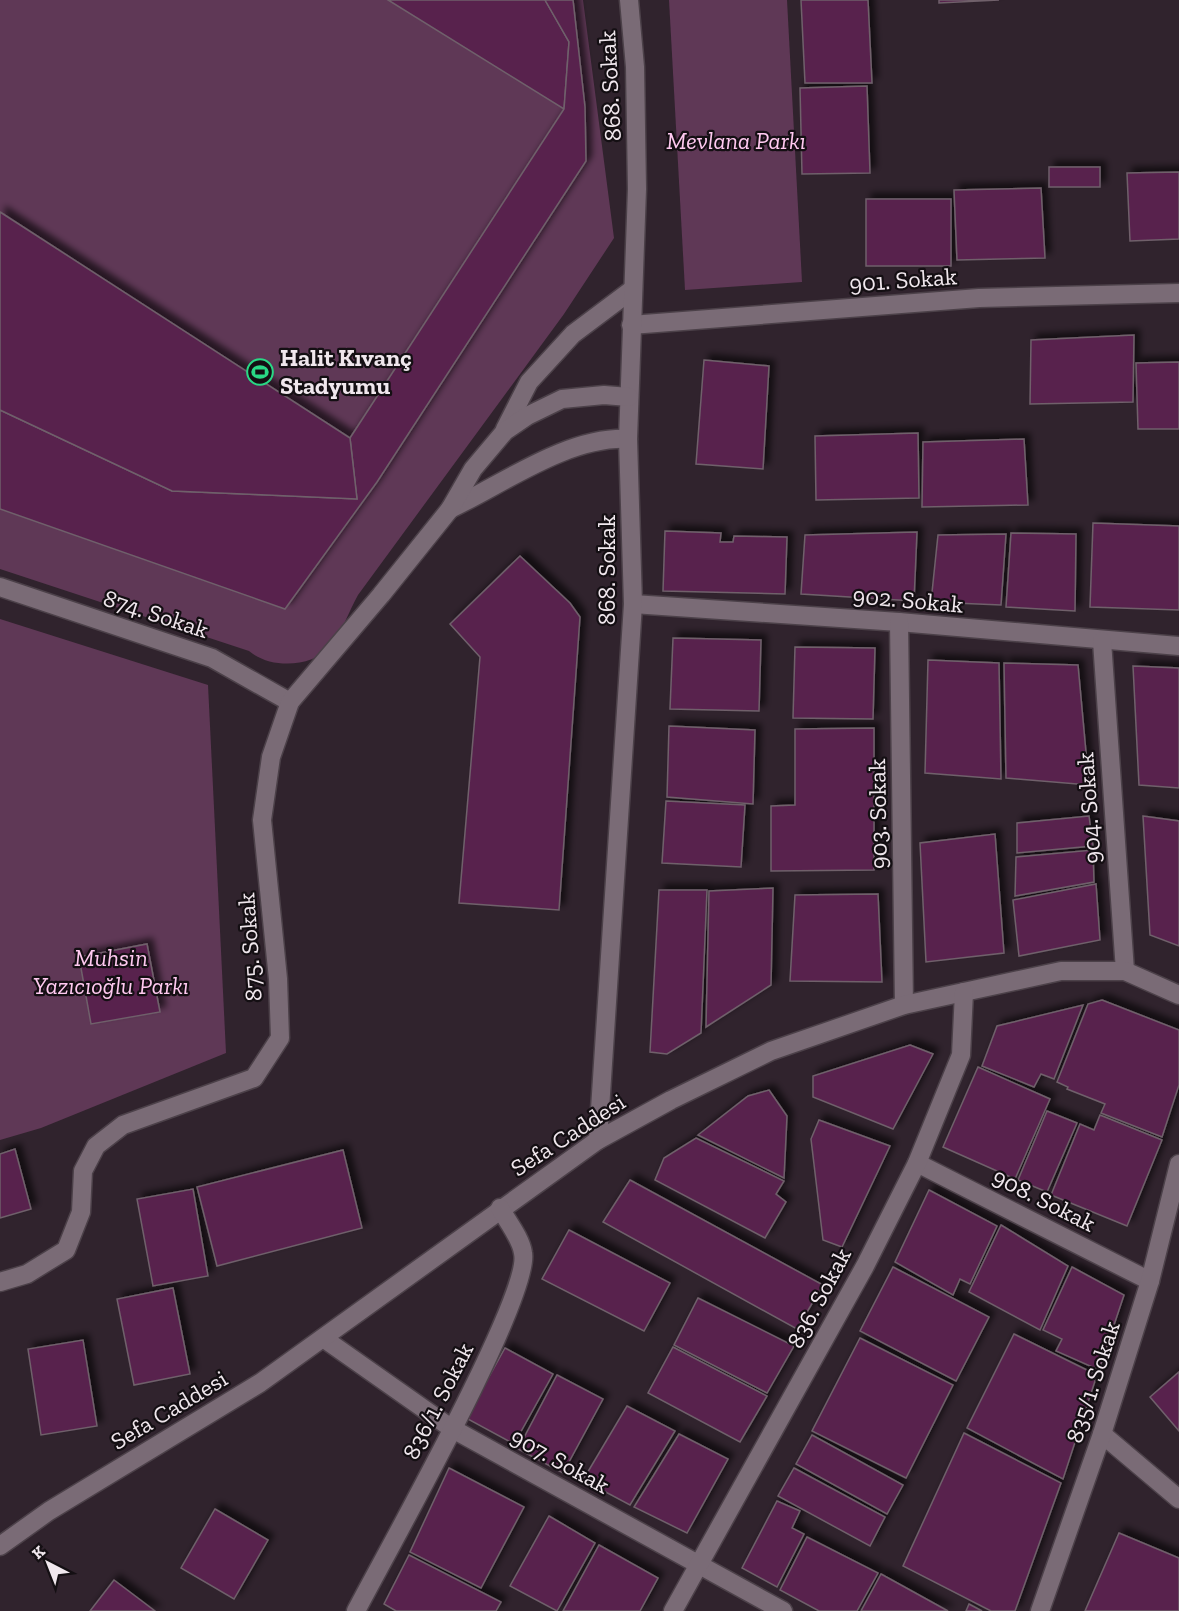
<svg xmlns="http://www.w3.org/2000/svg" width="1179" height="1611" viewBox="0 0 1179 1611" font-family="'Zilla Slab',serif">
<defs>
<filter id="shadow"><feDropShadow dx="5.5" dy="-5.5" stdDeviation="3" flood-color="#0009"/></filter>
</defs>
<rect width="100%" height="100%" fill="#30232d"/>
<g fill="#5f3856">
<path d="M0,0h583l31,238 -50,76 -206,281c-9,16 -16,37 -27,51 -19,22 -61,23 -82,5l-249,-82z"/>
<polygon points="669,0 787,0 802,282 685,290"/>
<polygon points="0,619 208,685 226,1053 41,1128 0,1140"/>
</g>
<g fill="#59224e" stroke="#6f606b" stroke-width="1.5" filter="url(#shadow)">
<polygon points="388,0 545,0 569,42 564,109"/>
<polygon points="545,0 573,0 585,107 586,161 377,482 285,609 0,509 0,410 172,491 357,499 350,438 564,109 569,42"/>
<polygon points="801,0 868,0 872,83 805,83"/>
<polygon points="939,0 999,0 939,3"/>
<polygon points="867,86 870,173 802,174 800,88"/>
<rect x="1049" y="167" width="51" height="20"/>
<polygon points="1179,172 1179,239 1130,241 1127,173"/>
<polygon points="1041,188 1045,258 957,260 954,190"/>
<rect x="866" y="199" width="85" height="67"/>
<polygon points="0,212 350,438 357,499 172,491 0,410"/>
<polygon points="1134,335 1133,402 1030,404 1031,340"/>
<polygon points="704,360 769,366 763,469 696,464"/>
<polygon points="1179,362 1179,429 1138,429 1136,363"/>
<polygon points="918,433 919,498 816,500 815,436"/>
<polygon points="1024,439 1028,505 922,507 923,442"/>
<polygon points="1093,523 1179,526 1179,610 1090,607"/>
<polygon points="665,531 721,533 720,542 733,542 734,536 787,537 785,594 663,591"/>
<polygon points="917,532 914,601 801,594 805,535"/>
<polygon points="1011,533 1076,534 1075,611 1006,607"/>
<polygon points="1006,534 1001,605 931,602 938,535"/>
<polygon points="520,556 570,603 580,617 559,910 459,903 480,657 450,624"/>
<polygon points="673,638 761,640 759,711 670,709"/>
<polygon points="795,647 875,648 873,719 793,718"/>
<polygon points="928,660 999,663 1001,779 925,773"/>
<polygon points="1004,663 1078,665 1089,785 1006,778"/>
<polygon points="1133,666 1179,668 1179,788 1139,785"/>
<polygon points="669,726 755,730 753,804 667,797"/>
<polygon points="874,728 874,870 771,871 771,806 795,805 795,729"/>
<polygon points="666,801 745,805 741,867 662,863"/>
<polygon points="1089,816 1093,846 1017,853 1017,823"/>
<polygon points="1143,816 1179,821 1179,946 1150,935"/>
<polygon points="995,834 1004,953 926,962 920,843"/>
<polygon points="1093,850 1094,882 1015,896 1016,857"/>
<polygon points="1096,884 1100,940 1019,956 1013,900"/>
<polygon points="773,888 771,985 706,1027 709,891"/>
<polygon points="659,890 707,890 701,1033 667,1054 650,1052"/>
<polygon points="878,894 882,982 790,981 795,895"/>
<polygon points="147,944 160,1012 91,1024 79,957"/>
<polygon points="1102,1000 1179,1030 1179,1085 1162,1137 1101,1113 1105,1104 1067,1089 1068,1087 1057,1082 1088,1004"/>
<polygon points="1083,1005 1054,1079 1041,1074 1034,1087 982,1066 997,1026"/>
<polygon points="910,1045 933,1054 893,1129 813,1097 813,1076"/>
<polygon points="978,1067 1050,1099 1015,1179 943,1147"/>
<polygon points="769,1090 787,1116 784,1178 698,1135 748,1096"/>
<polygon points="1047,1111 1077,1123 1047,1192 1018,1180"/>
<polygon points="1100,1115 1162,1140 1127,1226 1051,1195 1080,1124 1094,1130"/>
<polygon points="819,1120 890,1146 842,1247 823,1240 811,1139"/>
<polygon points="696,1138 784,1181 776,1194 786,1202 765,1238 655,1180 664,1158"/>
<polygon points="15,1149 31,1209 0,1218 0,1154"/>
<polygon points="343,1150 362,1228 217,1266 197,1187"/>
<polygon points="630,1180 823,1285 797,1329 603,1222"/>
<polygon points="193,1189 208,1276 153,1286 137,1199"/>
<polygon points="929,1190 997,1226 970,1284 960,1279 953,1295 895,1262"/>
<polygon points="1001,1225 1068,1266 1040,1330 969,1292"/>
<polygon points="569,1230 670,1283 644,1331 542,1279"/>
<polygon points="893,1267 989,1317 956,1381 860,1331"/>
<polygon points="1072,1267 1124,1295 1099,1370 1056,1351 1062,1339 1043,1330"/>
<polygon points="173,1288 190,1374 134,1385 117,1299"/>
<polygon points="698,1298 794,1346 767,1393 674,1345"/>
<polygon points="1014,1334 1097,1375 1063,1479 967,1428"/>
<polygon points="860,1338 953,1385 906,1478 812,1431"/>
<polygon points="83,1340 97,1426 41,1435 28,1349"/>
<polygon points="673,1347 767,1396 740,1442 648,1393"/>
<polygon points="505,1348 553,1374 514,1444 466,1418"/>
<polygon points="1179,1372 1179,1431 1150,1397"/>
<polygon points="557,1375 603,1399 563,1473 518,1449"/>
<polygon points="627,1406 675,1431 630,1505 583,1480"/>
<polygon points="964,1433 1061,1483 1015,1611 991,1611 903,1566"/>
<polygon points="679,1434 728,1459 687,1533 634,1507"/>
<polygon points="812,1435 903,1485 887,1514 796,1464"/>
<polygon points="449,1468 524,1507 481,1588 410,1552"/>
<polygon points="794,1468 885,1517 870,1546 778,1496"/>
<polygon points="777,1501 800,1511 792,1528 804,1534 777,1587 742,1568"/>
<polygon points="215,1509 268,1540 234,1599 181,1568"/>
<polygon points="549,1516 595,1543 557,1611 510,1586"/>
<polygon points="1119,1533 1179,1558 1179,1611 1085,1611"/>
<polygon points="807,1537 878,1573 857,1611 819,1611 780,1590"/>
<polygon points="599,1545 658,1578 640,1611 563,1611"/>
<polygon points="409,1555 501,1602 496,1611 396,1611 384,1604"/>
<polygon points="881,1574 948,1611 861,1611"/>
<polygon points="114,1580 155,1611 90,1611"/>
<polygon points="969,1604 982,1611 966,1611"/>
</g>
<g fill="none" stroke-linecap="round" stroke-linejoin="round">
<g stroke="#4c4149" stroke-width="21">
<g id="minor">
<polyline points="631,325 979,298 1179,293"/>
<polyline points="505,429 529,382 573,334 633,289"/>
<path d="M450,509c53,-25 118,-73 178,-70"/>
<polyline points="0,587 212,658 290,702"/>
<polyline points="633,604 899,622 1179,646"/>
<polyline points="899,622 904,1005"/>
<polyline points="1102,641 1125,971"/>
<polyline points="598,1140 633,604 628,439 637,189 635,67 629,0"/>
<polyline points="917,1163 1150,1281"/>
<polyline points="0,1282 27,1274 66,1250 81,1212 83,1171 96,1146 123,1125 254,1078 280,1038 278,979 262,820 271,757 290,702 381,595 450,509 473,469 505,431 527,416 562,399 604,395 629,397"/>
<polyline points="323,1338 451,1428 783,1611"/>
<polyline points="1102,1434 1179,1499"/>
<polyline points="0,1546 49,1511 260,1383 598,1140 671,1100 771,1051 904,1005 1061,971 1125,971 1179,995"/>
<path d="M356,1611c28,-54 176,-316 167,-358 -2,-15 -16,-32 -23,-45"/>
<polyline points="673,1611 865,1266 917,1163 961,1055 964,992"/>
<polyline points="1040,1611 1102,1434 1150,1281 1179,1164"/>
</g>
</g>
<use href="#minor" stroke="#7a6b76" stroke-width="18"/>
</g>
<defs>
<g id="stadium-ring" transform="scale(1.35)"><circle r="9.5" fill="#140f13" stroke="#29d885" stroke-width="1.5"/><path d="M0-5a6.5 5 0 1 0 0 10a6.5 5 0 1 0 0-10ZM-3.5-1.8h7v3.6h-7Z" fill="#29d885"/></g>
</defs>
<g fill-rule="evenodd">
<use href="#stadium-ring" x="260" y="372"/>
</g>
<g text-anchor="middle" stroke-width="4.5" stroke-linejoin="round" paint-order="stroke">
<g font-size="24" fill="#f0e7ed" stroke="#140f13">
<text transform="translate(610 86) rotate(-93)" y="8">868. Sokak</text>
<text transform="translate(903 280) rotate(-4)" y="8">901. Sokak</text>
<text transform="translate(607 570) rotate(-90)" y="8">868. Sokak</text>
<text transform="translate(908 600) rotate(5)" y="8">902. Sokak</text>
<text transform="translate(156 614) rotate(18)" y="8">874. Sokak</text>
<text transform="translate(1089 808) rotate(-94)" y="8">904. Sokak</text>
<text transform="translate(878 814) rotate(-91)" y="8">903. Sokak</text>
<text transform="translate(250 947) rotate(-94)" y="8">875. Sokak</text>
<text transform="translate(568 1135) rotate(-33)" y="8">Sefa Caddesi</text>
<text transform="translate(1044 1200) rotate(27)" y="8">908. Sokak</text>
<text transform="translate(819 1298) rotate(-62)" y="8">836. Sokak</text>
<text transform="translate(1093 1382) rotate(-72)" y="8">835/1. Sokak</text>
<text transform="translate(438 1401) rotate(-63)" y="8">836/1. Sokak</text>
<text transform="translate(169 1410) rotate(-31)" y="8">Sefa Caddesi</text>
<text transform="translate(560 1461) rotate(29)" y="8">907. Sokak</text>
</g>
<g font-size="24" font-style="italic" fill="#ffc9f0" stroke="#140f13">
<text x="736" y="149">Mevlana Parkı</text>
<text x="111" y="966">Muhsin<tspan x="111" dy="28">Yazıcıoğlu Parkı</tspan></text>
</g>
<g font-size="24" font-weight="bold" fill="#f0e7ed" stroke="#140f13" text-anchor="start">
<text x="280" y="366">Halit Kıvanç<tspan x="280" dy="28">Stadyumu</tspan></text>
</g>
</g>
<g transform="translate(48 1563) rotate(318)" stroke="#140f13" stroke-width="4.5" paint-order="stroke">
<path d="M0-4.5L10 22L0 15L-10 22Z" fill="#f0e7ed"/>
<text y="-9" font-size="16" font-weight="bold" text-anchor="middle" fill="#f0e7ed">K</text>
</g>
</svg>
